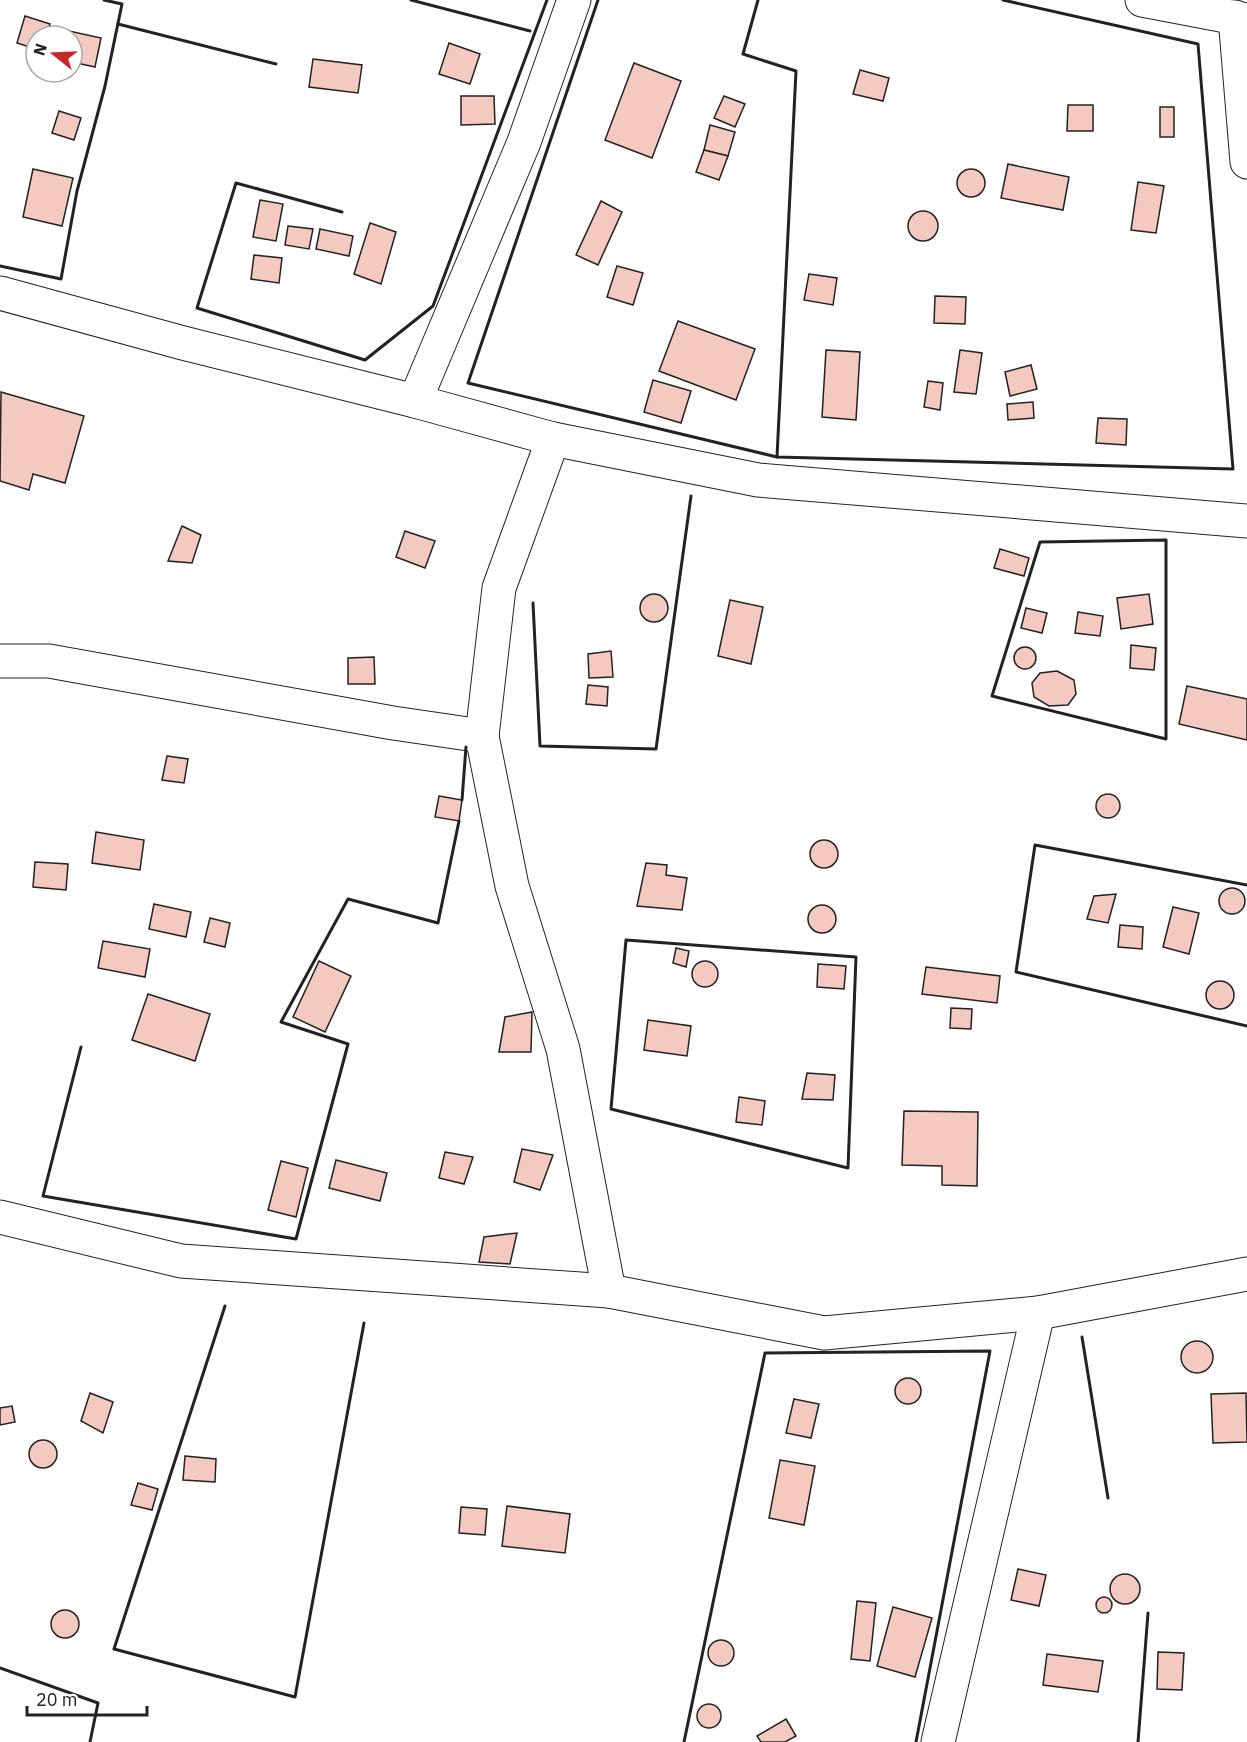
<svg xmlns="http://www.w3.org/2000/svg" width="1247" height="1742" viewBox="0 0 1247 1742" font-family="'IBM Plex Sans',sans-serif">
<rect width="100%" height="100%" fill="#fff"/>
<g fill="#f3c9c0" stroke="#222" stroke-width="1.5">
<polygon points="25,16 50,24 46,36 36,36 36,49 17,43"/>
<polygon points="60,29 101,38 95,67 72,62 72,36 59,36"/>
<polygon points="449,43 480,54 470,84 439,74"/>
<polygon points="313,59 362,65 358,93 309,87"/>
<polygon points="634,63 681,81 652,158 605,140"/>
<polygon points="860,70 889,78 883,101 853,94"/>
<polygon points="461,96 494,96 495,124 461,125"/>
<polygon points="724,96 745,104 735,127 714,118"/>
<polygon points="1068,105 1093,105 1093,131 1067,131"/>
<rect x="1160" y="107" width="14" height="30"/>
<polygon points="59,111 81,118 74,140 52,133"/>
<polygon points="710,125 735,132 728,156 704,150"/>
<polygon points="704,150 728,156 719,180 696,172"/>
<polygon points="1008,164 1069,177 1063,210 1001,198"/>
<polygon points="33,169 73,178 62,226 23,217"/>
<circle cx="971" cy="183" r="14"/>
<polygon points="1138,182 1164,186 1156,233 1131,230"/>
<polygon points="260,200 283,204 276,241 253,237"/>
<polygon points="601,201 622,212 598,265 576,255"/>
<circle cx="923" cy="226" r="15"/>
<polygon points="370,223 396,232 381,284 354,274"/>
<polygon points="288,226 313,229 309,249 285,245"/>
<polygon points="320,229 353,236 349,256 316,249"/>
<polygon points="254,255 282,258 279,283 251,279"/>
<polygon points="617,266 643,273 633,305 607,297"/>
<polygon points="809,274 837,278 833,305 804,300"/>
<polygon points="935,296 966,297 965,324 934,323"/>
<polygon points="678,321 755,349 736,400 659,371"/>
<polygon points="826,350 860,352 856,420 822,417"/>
<polygon points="960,350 982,353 976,394 954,392"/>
<polygon points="1031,365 1037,389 1010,396 1005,372"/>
<polygon points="653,380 691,391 681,423 644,412"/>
<polygon points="928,381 943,383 940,410 924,407"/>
<polygon points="1,392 84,416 65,483 33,474 29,490 0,481"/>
<polygon points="1033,402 1034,418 1008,420 1007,404"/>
<polygon points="1098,418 1127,419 1126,445 1096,443"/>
<polygon points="182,526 201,535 192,563 168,561"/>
<polygon points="405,531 435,541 425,568 396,557"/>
<polygon points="1000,549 1029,558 1024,576 994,568"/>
<polygon points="1149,594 1153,624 1121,629 1117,598"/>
<circle cx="654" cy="608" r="14"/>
<polygon points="730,600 763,607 751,664 718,656"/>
<polygon points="1026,608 1047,613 1042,633 1021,628"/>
<polygon points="1078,612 1103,616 1100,636 1075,633"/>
<polygon points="1131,645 1156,648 1154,670 1130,668"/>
<circle cx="1025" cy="658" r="11"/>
<polygon points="611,651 613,677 589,678 588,654"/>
<polygon points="374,657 375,684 348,684 348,658"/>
<polygon points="1057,671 1074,680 1076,694 1068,705 1049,706 1034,697 1032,683 1040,673"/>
<polygon points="588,685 608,687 607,706 586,704"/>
<polygon points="1187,686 1247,699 1247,740 1179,724"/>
<polygon points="167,756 188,759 184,783 162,780"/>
<circle cx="1108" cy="806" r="12"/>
<polygon points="439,796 462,800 459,821 435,817"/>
<polygon points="96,832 144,840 140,870 92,863"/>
<circle cx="824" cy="854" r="14"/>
<polygon points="35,862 68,864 66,890 33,887"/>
<polygon points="646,863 667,865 666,875 687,878 682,910 637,906"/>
<circle cx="1232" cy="901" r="13"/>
<polygon points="1116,894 1108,923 1087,919 1094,896"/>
<polygon points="154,904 191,912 186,937 149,929"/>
<circle cx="822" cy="919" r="14"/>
<polygon points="1173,907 1199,913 1189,954 1163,947"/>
<polygon points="210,918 230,923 225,947 204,942"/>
<polygon points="1120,925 1143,927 1142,949 1118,947"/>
<polygon points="103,941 150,949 145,977 98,968"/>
<polygon points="676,948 689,951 686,967 673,963"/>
<circle cx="705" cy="974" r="13"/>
<polygon points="319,961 351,976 325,1032 293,1017"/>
<polygon points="818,964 846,966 844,989 817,987"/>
<polygon points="926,967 1000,976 997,1003 922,994"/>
<circle cx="1220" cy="995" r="14"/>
<polygon points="148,994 210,1014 195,1061 132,1040"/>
<polygon points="951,1008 972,1009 971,1029 950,1028"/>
<polygon points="532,1012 531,1052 499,1052 505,1017"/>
<polygon points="648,1020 691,1026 687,1056 644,1050"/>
<polygon points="807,1073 835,1075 833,1100 802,1099"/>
<polygon points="739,1097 765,1101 762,1125 736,1122"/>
<polygon points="904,1111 978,1112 977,1186 942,1185 942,1166 902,1165"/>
<polygon points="522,1149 553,1155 540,1190 514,1182"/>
<polygon points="445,1152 473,1157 464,1184 439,1178"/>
<polygon points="336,1160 387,1173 380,1201 329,1188"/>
<polygon points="281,1161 308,1168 296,1217 268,1210"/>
<polygon points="517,1233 510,1264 479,1262 484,1237"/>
<circle cx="1197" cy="1357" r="16"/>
<circle cx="908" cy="1391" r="13"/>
<polygon points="90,1393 113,1402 103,1433 81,1421"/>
<polygon points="1246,1393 1247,1442 1213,1443 1211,1394"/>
<polygon points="794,1399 819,1404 811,1438 786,1433"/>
<polygon points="12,1406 15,1422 0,1425 0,1408"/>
<circle cx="43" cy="1454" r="14"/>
<polygon points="185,1456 216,1459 215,1482 183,1480"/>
<polygon points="780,1460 815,1466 804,1525 769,1518"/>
<polygon points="138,1483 158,1489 152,1510 131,1505"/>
<polygon points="507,1506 570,1514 565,1553 502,1546"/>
<polygon points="461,1507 487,1509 485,1535 459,1533"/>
<polygon points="1018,1569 1046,1575 1039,1606 1011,1600"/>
<circle cx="1125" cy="1589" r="15"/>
<circle cx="1104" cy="1605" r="8"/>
<polygon points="857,1601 876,1603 870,1661 851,1659"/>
<polygon points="893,1607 932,1618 915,1677 877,1666"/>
<circle cx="65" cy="1624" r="14"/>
<circle cx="721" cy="1653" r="13"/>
<polygon points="1158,1652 1184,1653 1182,1690 1157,1689"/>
<polygon points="1047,1654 1103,1661 1098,1692 1043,1685"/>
<circle cx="709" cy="1716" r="12"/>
<polygon points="786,1719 796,1736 785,1742 761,1742 757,1736"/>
</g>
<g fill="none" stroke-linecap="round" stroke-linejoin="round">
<g stroke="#222" stroke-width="35">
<g id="street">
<polyline points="1142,0 1247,20"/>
<polyline points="1235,17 1247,162"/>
<polyline points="415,401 524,142 574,0"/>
<polyline points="553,439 499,588 482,736 512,886 563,1049 609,1291"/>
<polyline points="0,661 49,661 393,723 482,736"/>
<polyline points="938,1742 1038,1313"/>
</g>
</g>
<g stroke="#222" stroke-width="35">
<polyline id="secondary" points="0,1217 181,1261 609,1291 824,1333 1038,1313 1247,1274"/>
</g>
<g stroke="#222" stroke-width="35">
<polyline id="primary" points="0,293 183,343 415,401 553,439 758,480 1247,521"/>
</g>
<use href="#street" stroke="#fff" stroke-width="33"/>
<use href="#secondary" stroke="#fff" stroke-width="33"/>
<use href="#primary" stroke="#fff" stroke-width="33"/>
<g stroke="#222" stroke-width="3">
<polyline points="411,0 530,31"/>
<polyline points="598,0 468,383 777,457 1233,469 1198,44 1003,0"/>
<polyline points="758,0 743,54 796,71 777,457"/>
<polyline points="118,24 276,64"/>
<polyline points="342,212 236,183 197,308 365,360 433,306 547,0"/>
<polyline points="0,266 61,279 77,191 105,86 122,4 104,0"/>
<polygon points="1166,540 1166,739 992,696 1040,542"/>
<polyline points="533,603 540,746 656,749 691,496"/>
<polyline points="462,800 466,747"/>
<polyline points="1247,885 1035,845 1016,972 1247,1026"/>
<polygon points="626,940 856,957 848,1168 611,1109"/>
<polyline points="81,1047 43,1196 296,1239 348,1044 281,1022 348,899 438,923 459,821"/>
<polyline points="225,1306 114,1649 295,1697 364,1323"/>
<polyline points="1082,1337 1108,1498"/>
<polyline points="0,1668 98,1703 90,1742"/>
<polyline points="684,1742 765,1353 990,1351 916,1742"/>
<polyline points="1138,1742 1148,1613"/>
</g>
</g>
<g transform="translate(54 54) rotate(288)"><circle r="28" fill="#ffffff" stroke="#a7a7a7" stroke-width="1.5"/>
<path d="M0-4.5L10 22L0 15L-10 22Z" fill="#c62828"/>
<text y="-9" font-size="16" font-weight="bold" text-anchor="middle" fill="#222222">N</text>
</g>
<path d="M27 1706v9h120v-9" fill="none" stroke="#222222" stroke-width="3"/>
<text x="36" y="1706" font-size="18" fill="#222222" stroke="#ffffff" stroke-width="4.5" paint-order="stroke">20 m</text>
</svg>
